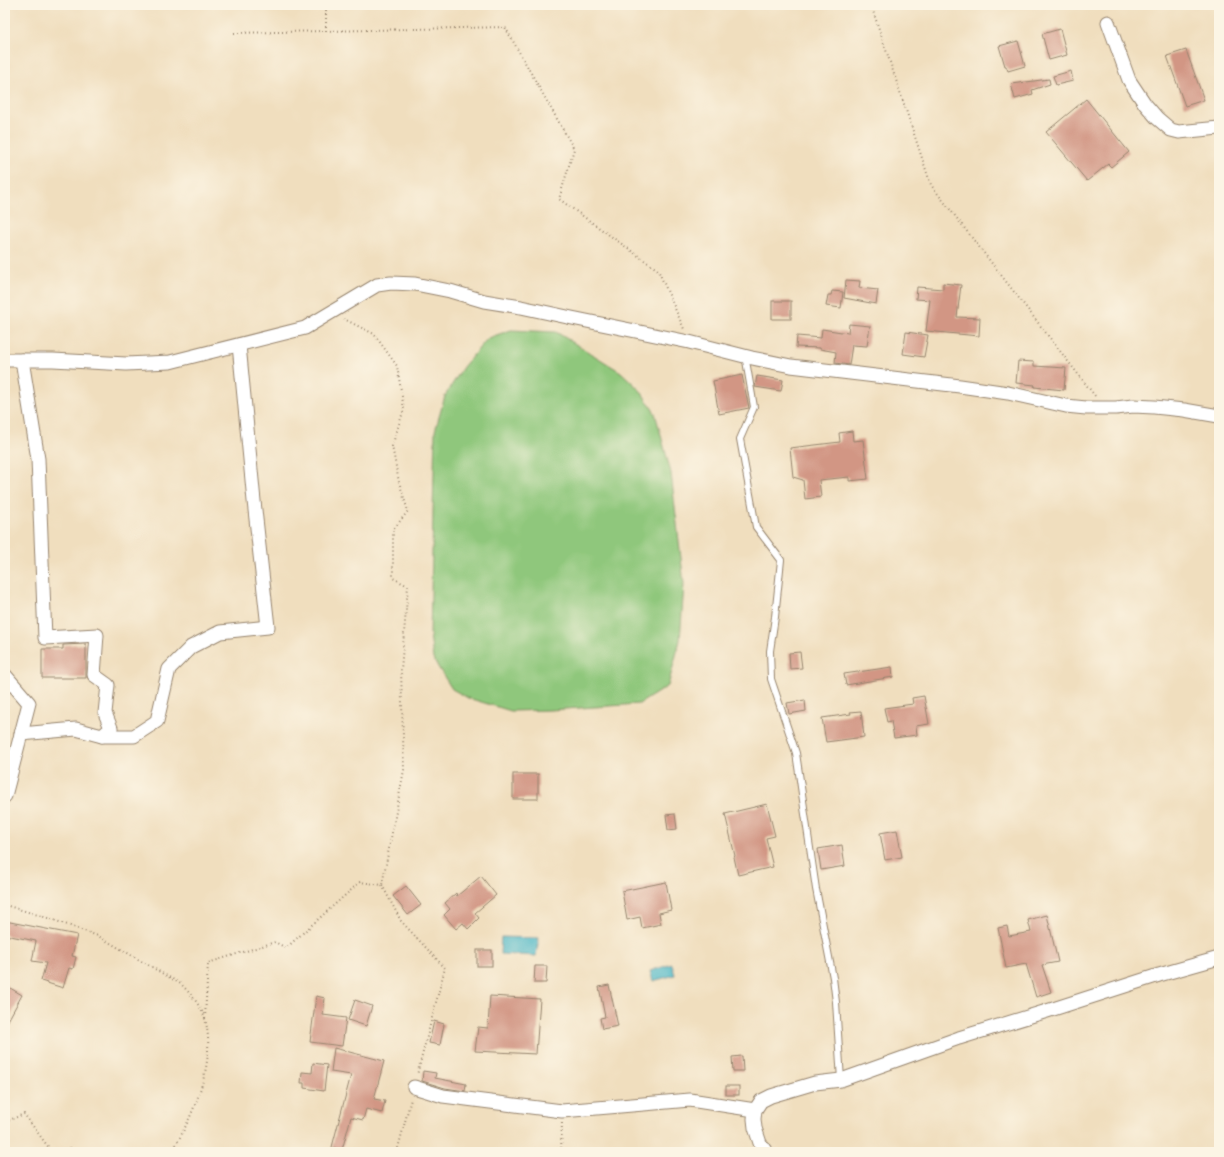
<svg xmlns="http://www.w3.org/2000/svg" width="1224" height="1157" viewBox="0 0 1224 1157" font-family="'Old Standard TT',serif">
<rect width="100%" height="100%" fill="#fcf5e5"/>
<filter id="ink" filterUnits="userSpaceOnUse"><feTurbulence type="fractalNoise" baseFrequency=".025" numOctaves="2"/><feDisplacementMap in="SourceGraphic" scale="8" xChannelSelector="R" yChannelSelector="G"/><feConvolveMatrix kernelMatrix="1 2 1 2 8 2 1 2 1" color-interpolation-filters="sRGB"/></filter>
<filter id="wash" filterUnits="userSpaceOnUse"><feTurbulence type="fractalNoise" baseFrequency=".012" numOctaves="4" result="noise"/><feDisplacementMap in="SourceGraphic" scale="16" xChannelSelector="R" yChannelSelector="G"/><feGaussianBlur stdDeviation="0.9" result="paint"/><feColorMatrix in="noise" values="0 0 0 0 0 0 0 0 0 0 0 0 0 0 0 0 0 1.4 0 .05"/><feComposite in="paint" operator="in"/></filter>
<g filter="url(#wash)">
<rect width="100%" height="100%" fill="#f0debe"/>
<polygon fill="#8fc77b" stroke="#65784c" points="511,330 556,332 621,372 640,390 655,413 671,473 684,584 680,640 668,686 639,704 550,710 511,711 468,698 452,689 433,659 430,634 435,431 445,396 463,367 488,338"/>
<g fill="#4ab6c6" stroke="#427072">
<polygon points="501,937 539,938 536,956 500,954"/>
<polygon points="672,964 675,975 653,981 650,971"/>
</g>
<g id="blocks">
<g fill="#d29684">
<polygon points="1060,29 1067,55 1049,60 1042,34"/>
<polygon points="1018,41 1025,66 1008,71 1006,66 1005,66 999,46"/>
<polygon points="1186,50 1204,100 1185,106 1167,56"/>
<polygon points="1071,71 1073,81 1056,85 1053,76"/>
<polygon points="1049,79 1050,84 1032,90 1033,94 1015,99 1011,84"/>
<polygon points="1086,99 1129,152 1111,167 1108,164 1087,181 1046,132"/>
<polygon points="846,280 860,281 859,288 878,290 876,304 844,298"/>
<polygon points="943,283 961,285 957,317 980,318 979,336 926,331 930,300 916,299 917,287 943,289"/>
<polygon points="832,291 843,292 841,308 826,306 828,295 831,295"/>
<rect x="772" y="301" width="19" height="18"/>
<polygon points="849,324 870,326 867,346 852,345 849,365 835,363 836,352 820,349 820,348 796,347 797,336 821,338 822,329 848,333"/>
<polygon points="906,332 928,335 924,357 903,354"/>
<polygon points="1018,361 1034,362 1034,366 1066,368 1064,390 1034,387 1035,385 1016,383"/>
<polygon points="742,375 749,408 719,414 713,381"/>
<polygon points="757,376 783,380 781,391 755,387"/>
<polygon points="852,431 853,441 863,440 868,479 849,481 849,477 819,480 821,497 805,499 803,480 793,477 790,448 840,442 839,433"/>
<polygon points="86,644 86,678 42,678 42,649 63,649 63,645"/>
<polygon points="800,652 802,668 790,669 789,653"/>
<polygon points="892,667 893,677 846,685 844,674"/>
<polygon points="924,696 929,724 916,726 917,735 894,738 891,721 887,722 884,708 913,704 912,698"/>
<polygon points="805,700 806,711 789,714 787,703"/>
<polygon points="861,711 864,737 826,742 822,718 851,714 850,712"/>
<rect x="513" y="774" width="25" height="25"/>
<polygon points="767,804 775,836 766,838 773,867 738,875 734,857 735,856 725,814"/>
<polygon points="675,814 677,829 668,830 666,815"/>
<polygon points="897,830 902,857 885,860 880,833"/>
<polygon points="842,845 845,866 821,870 818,849"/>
<polygon points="481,876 496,895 475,913 479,918 468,929 463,923 456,929 444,915 450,909 445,903 456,893 457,896"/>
<polygon points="666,882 671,910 659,913 661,924 642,928 640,917 627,920 622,891"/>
<polygon points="406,886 421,905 408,915 393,896"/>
<polygon points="1047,915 1058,962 1042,965 1051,992 1036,997 1026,964 1006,968 998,928 1007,926 1009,936 1031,932 1028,920"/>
<polygon points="5,921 77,935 72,956 76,957 73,969 69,968 63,988 41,981 46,963 32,961 36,941 5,935"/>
<rect x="477" y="950" width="15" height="16"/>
<polygon points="535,966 547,966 546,983 534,983"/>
<polygon points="5,985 22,995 5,1026"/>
<polygon points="609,985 618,1026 602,1029 600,1018 605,1017 599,987"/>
<polygon points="316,996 325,998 323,1015 346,1018 342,1046 310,1042"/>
<polygon points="490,996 540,999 536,1054 475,1051 478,1027 488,1028"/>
<polygon points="355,1000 372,1006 366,1026 348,1020"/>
<polygon points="434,1021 444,1024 440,1045 429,1043"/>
<polygon points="334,1048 384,1061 374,1099 385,1101 382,1113 366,1109 363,1120 351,1117 342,1150 332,1147 351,1075 331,1072"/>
<polygon points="742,1056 743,1071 733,1071 732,1057"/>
<polygon points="313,1063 327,1065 324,1091 304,1088 304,1083 301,1083 302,1072 312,1073"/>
<polygon points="423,1071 436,1073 435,1078 466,1084 465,1091 445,1088 422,1081"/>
<rect x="726" y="1086" width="13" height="9"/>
</g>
</g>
</g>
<g filter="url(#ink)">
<use href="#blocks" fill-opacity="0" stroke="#96846e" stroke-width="1"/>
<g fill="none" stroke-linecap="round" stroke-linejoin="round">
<g stroke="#96846e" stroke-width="8">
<polyline id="lane" points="745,355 754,407 740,439 756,527 781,560 775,617 770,651 771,679 796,753 816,889 833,978 836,1002 841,1080"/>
</g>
<g stroke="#96846e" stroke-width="15">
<g id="street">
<polyline points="1108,22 1129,80 1145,104 1157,118 1171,130 1179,132 1219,128"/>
<polyline points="5,360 53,360 126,364 170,362 305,328 377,285 391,283 415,284 450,291 484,301 521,307 572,318 689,342 752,358 791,366 960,386 1008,393 1066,406 1086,408 1116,408 1133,406 1154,407 1184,410 1219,416"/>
<polyline points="5,675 29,703 5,796"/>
<polyline points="21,734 76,729 102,736 111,728 105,713 108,685 94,675 97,635 45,638 38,459 22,360"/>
<polyline points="102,736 134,736 157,721 169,669 191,647 220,632 268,627 254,501 239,345"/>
<polyline points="414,1087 443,1096 562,1111 690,1100 755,1110"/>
<polyline points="766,1152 760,1143 755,1128 754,1119 755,1110 761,1101 771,1096 815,1083 841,1080 959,1038 1047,1011 1159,975 1219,958"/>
</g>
</g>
<g stroke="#96846e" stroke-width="2" stroke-dasharray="1 3" stroke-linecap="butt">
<polyline points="871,5 931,185 1095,396"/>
<polyline points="326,31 326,5"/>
<polyline points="234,33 505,27 574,149 559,199 658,270 684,329"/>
<polyline points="382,885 401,921 445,968 417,1075"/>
<path d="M5,905l46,14 47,17 83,48c9,9 21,23 24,35 12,44 -12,96 -33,133"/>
<polyline points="205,1018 208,963 275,942 286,948 360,882 382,885 404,770 401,670 408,586 393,578 393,530 408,511 399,482 392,446 404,409 397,366 374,334 344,319"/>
<polyline points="5,1122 24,1114 52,1152"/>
<polyline points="63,1152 70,1148 77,1152"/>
<polyline points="397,1152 411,1099"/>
<polyline points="561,1152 562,1122"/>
</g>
<use href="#lane" stroke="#fff" stroke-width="6"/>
<use href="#street" stroke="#fff" stroke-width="13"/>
</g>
</g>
<rect width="1224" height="1157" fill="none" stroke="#fcf5e5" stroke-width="20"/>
</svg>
